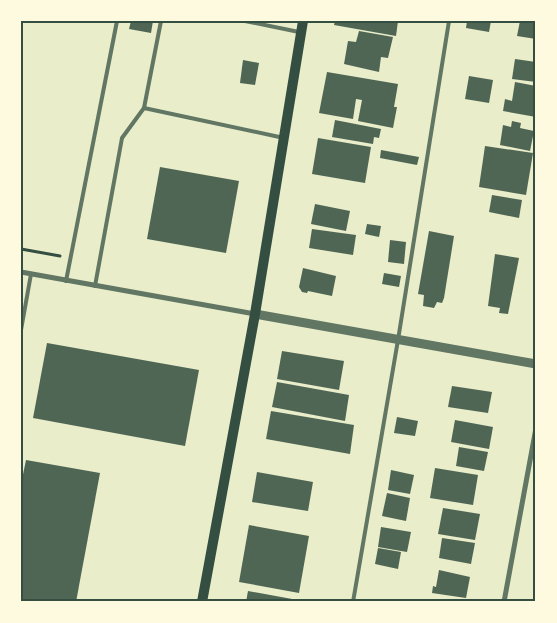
<svg xmlns="http://www.w3.org/2000/svg" width="557" height="623" viewBox="0 0 557 623" font-family="'PT Sans Narrow',sans-serif">
<rect width="100%" height="100%" fill="#e9edc9"/>
<g fill="#4f6655">
<polygon points="131,21 153,21 151,33 129,29"/>
<polygon points="335,21 398,21 396,36 334,25"/>
<polygon points="467,21 491,21 489,32 466,28"/>
<polygon points="520,21 536,21 536,39 517,36"/>
<polygon points="359,31 393,37 388,58 381,57 379,72 344,64 348,41 356,42"/>
<polygon points="515,59 536,62 536,82 512,79"/>
<polygon points="243,60 259,63 255,85 240,83"/>
<polygon points="327,72 398,84 394,107 397,107 393,128 358,121 362,100 356,99 353,119 319,113"/>
<polygon points="469,76 493,80 489,103 465,99"/>
<polygon points="515,82 536,86 536,117 503,111 505,99 512,101"/>
<polygon points="335,120 381,129 379,138 374,137 373,144 332,137"/>
<polygon points="512,121 521,123 520,128 534,131 530,151 500,145 503,125 511,127"/>
<polygon points="318,138 371,147 365,183 312,174"/>
<polygon points="485,146 533,153 526,195 479,187"/>
<polygon points="381,150 419,157 417,165 380,158"/>
<polygon points="160,167 239,181 226,253 147,239"/>
<polygon points="492,195 522,200 519,218 489,212"/>
<polygon points="315,204 350,211 346,231 311,224"/>
<polygon points="367,224 381,226 379,237 365,234"/>
<polygon points="312,229 356,235 353,255 309,248"/>
<polygon points="429,231 454,236 444,298 442,303 437,302 434,308 423,306 424,295 418,294"/>
<polygon points="390,240 406,242 404,264 388,262"/>
<polygon points="495,254 519,258 508,314 499,313 500,308 488,306"/>
<polygon points="303,268 336,276 332,296 308,291 307,293 302,292 299,287"/>
<polygon points="384,273 401,276 399,287 382,284"/>
<polygon points="47,343 199,370 185,446 33,418"/>
<polygon points="282,351 344,361 339,390 277,379"/>
<polygon points="277,382 349,395 345,421 272,407"/>
<polygon points="452,386 492,392 488,413 448,407"/>
<polygon points="271,411 354,425 350,454 266,439"/>
<polygon points="397,417 418,421 415,436 394,433"/>
<polygon points="455,420 493,427 489,449 451,442"/>
<polygon points="459,447 488,452 484,471 456,466"/>
<polygon points="26,460 100,473 76,602 21,602 21,484"/>
<polygon points="435,468 478,475 473,505 430,498"/>
<polygon points="391,470 414,475 410,494 388,490"/>
<polygon points="257,472 313,482 308,511 252,502"/>
<polygon points="387,493 410,498 406,521 382,516"/>
<polygon points="443,508 480,514 475,540 438,534"/>
<polygon points="249,525 309,536 299,593 239,582"/>
<polygon points="381,527 411,532 407,552 378,547"/>
<polygon points="442,538 475,543 471,564 439,558"/>
<polygon points="378,548 401,552 398,569 375,564"/>
<polygon points="439,570 470,577 466,598 432,593 433,586 436,587"/>
<polygon points="248,591 303,601 303,602 246,602"/>
</g>
<g fill="none" stroke-linecap="round" stroke-linejoin="round">
<polyline stroke="#344e41" stroke-width="3" points="21,249 60,256"/>
<g stroke="#617663" stroke-width="4">
<polyline points="245,21 299,32"/>
<polyline points="144,108 161,21"/>
<polyline points="66,281 117,21"/>
<polyline points="95,286 122,138 144,108 284,138"/>
<polyline points="21,330 31,274"/>
<polyline points="353,602 398,340 449,21"/>
</g>
<g stroke="#617663" stroke-width="5">
<polyline points="21,272 255,314"/>
<polyline points="504,602 536,428"/>
</g>
<polyline stroke="#617663" stroke-width="9" points="255,314 536,364"/>
<polyline stroke="#344e41" stroke-width="10" points="202,602 255,314 303,21"/>
</g>
<rect width="557" height="623" fill="none" stroke="#fefae0" stroke-width="45"/>
<rect x="22" y="22" width="512" height="578" fill="none" stroke="#344e41" stroke-width="2"/>
</svg>
